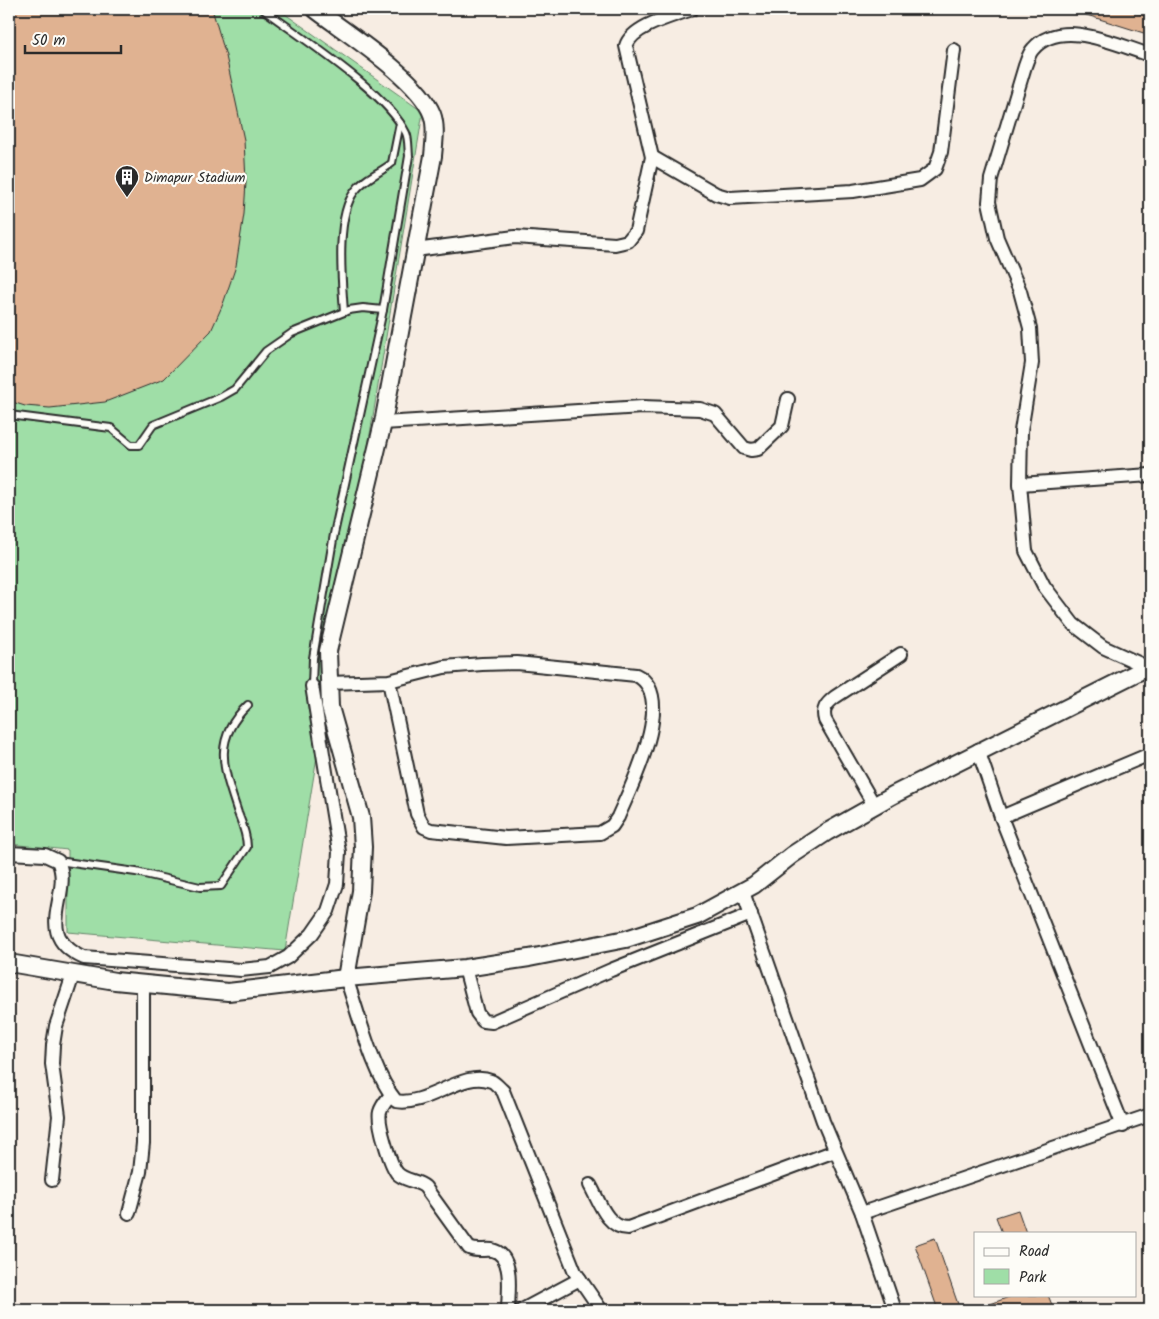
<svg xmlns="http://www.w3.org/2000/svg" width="1159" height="1319" viewBox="0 0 1159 1319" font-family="Kalam,sans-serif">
<rect width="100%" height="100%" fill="#f7ede3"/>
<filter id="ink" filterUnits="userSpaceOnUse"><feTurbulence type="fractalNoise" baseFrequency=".02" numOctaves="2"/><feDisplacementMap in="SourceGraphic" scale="10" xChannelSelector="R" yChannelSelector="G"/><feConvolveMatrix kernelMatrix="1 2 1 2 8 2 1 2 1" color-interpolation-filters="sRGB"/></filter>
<g filter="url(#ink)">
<polygon fill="#9fdea7" stroke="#658469" points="9,9 278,9 423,112 285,951 68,932 68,850 9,844"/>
<g fill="#e0b291" stroke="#2b2b2b">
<polygon points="9,9 212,9 226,56 244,140 246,182 244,214 236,266 223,304 211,331 164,379 105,402 50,408 25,406 9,401"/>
<polygon points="1074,9 1124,9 1150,17 1150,35 1074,11"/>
<polygon points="1018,1210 1026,1233 1002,1233 996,1217"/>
<polygon points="935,1238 960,1310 938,1310 915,1245"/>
<polygon points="1014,1295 1048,1295 1054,1310 975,1310"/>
</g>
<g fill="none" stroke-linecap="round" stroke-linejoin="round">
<g stroke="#2b2b2b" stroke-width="10">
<g id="service">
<path d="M263,9c38,29 123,82 143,124 3,6 2,15 3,23l-26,154 -49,224 -21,124 -1,28"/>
<path d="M344,312c-2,-30 -9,-96 11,-121 9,-13 25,-18 37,-28l8,-40"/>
<polyline points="9,415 111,428 131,445 139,445 153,425 221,397 235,389 266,351 292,333 349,310 363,308 383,310"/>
<path d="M58,861l78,11 64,15 21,-1 26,-39c0,-12 -5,-24 -9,-34 -14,-43 -27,-73 10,-108"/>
</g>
</g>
<g stroke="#2b2b2b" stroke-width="16">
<g id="minor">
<polyline points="652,157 716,194 730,198 853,191 920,180 935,169 941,152 954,50"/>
<path d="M415,250l100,-13 100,7 13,-3 8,-10 16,-74 -26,-111c6,-20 47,-30 66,-37"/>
<polyline points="383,423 642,407 700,409 715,414 744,448 751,450 758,449 782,426 788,399"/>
<polyline points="1020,484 1150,475"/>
<path d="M1147,667l-44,-20 -30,-23 -29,-38 -18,-35 -6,-67 1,-53 11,-68 -2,-35 -10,-37 -23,-53 -8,-36 2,-23 34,-113c2,-5 4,-13 8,-17 28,-32 84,-4 117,6"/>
<path d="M329,683l60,-2 55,-14 38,-3 35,-1 119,12c42,20 -5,112 -18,142l-6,9 -12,7 -94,5 -75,-8 -7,-3 -7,-13 -28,-133"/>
<polyline points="978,750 1001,817 1123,1126"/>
<path d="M874,805l-49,-85c-3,-11 1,-16 10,-23l66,-43"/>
<polyline points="1001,817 1150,754"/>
<path d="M9,853l36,2 13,6c16,34 -28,73 26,97l157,12 29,-3 18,-10 24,-23 16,-23 9,-27 2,-32 -27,-166"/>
<polyline points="743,892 823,1121 862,1213 895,1310"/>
<polyline points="465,968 477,1013 483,1021 492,1022 611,970 751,914"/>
<path d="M346,978c13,36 26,94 50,123 32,6 67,-32 95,-20 4,1 8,7 12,10l72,181 26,38"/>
<path d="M391,1095c-5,6 -9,10 -11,17 -3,10 10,52 17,61 7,8 20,7 28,14l44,61c8,4 14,1 23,2 23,5 16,43 16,60"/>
<polyline points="52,1180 59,1116 52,1064 53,1045 56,1026 73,975"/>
<path d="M590,1185c9,16 17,43 38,43l207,-77"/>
<polyline points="129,1213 140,1172 143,1143 143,984"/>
<polyline points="862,1213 1150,1115"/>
<polyline points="522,1310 580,1279"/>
</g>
</g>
<g stroke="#2b2b2b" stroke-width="20">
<g id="tertiary">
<path d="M315,9c31,24 103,69 117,105 5,13 2,29 1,42l-50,267 -55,228 2,56 31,110 2,30 -2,44 -15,87"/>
<polyline points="9,963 115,981 228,992 346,978 465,968 529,958 626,939 697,916 754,885 792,855 827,832 893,795 1150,666"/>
</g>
</g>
<use href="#service" stroke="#fdfcf7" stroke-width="6"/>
<use href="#minor" stroke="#fdfcf7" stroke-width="12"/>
<use href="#tertiary" stroke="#fdfcf7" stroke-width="16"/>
</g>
</g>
<defs>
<g id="building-pin" transform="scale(1.25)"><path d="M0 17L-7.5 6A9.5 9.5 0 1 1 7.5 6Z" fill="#2b2b2b" stroke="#fdfcf7"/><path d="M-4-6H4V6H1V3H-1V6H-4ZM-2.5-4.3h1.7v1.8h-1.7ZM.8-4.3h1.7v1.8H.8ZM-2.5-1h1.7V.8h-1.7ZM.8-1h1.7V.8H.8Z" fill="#fff"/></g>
</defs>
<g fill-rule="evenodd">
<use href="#building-pin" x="127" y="177"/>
</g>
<g text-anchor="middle" stroke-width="4.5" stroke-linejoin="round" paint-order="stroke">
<g font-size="14" fill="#2b2b2b" stroke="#fdfcf7" text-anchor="start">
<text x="144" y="182">Dimapur Stadium</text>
</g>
</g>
<rect width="1159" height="1319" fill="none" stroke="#fdfcf7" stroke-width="30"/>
<rect x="15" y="15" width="1129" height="1289" fill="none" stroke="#2b2b2b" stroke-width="2" filter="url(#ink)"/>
<rect x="974" y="1232" width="162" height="65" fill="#fdfcf7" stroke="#a9a8a5"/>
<rect x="984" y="1248" width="25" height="8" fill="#fdfcf7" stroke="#a9a8a5"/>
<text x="1019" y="1256" font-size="15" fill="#2b2b2b">Road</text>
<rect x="984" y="1269" width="25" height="15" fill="#9fdea7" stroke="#a9a8a5"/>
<text x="1019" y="1282" font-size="15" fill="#2b2b2b">Park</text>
<path d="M25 45v8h96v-8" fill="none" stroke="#2b2b2b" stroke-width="2.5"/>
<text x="32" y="45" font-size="15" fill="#2b2b2b" stroke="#fdfcf7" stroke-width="4" paint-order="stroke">50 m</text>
</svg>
